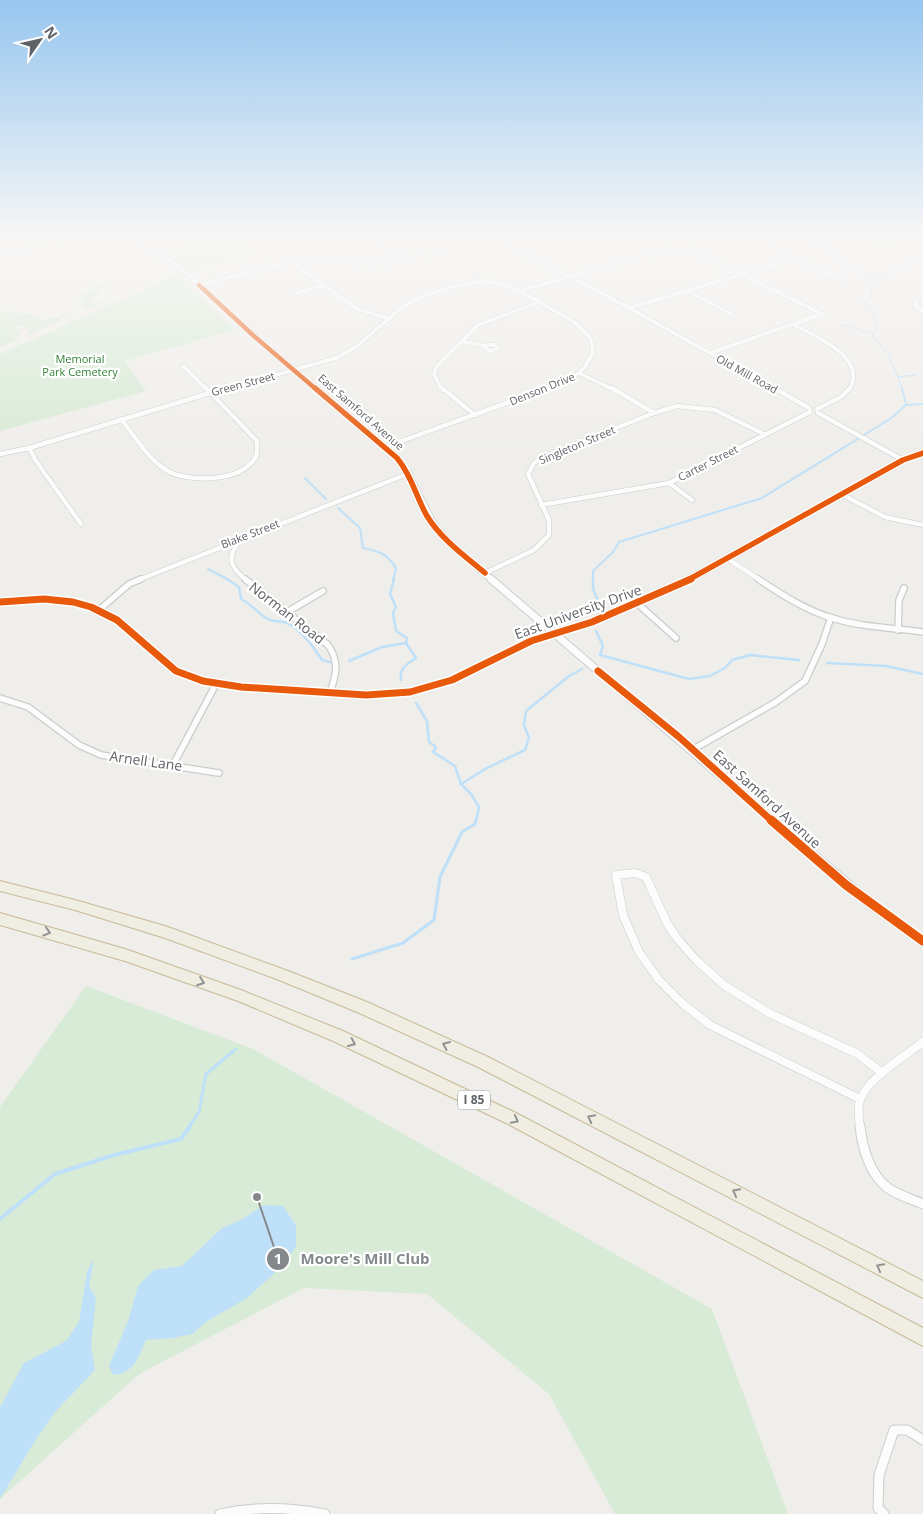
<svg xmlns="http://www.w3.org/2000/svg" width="923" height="1514" viewBox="0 0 923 1514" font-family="'Open Sans',sans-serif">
<rect width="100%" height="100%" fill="#efeeea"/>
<g fill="#d8ebd6">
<polygon points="221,239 234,239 255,254 189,271 165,253"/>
<polygon points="178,275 235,330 125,361 146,391 0,431 0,354 67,324 66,322 73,321 154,286 153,284 172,276"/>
<polygon points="104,285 108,288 102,289 89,302 105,303 84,309 82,306 86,302 79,298 92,289 95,289 94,287"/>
<path d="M83,309l-24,10 3,2 -6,1 -29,14 2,-7h-7l2,-2c-3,-1 -8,-2 -10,1l7,4 -5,6h7l-23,9v-36l31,3 14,6z"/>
<polygon points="86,986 253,1049 712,1309 788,1514 615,1514 549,1394 427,1294 304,1288 139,1374 0,1499 0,1107"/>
</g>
<g fill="#bfe0f9">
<path d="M263,1205l20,1 13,19v22l-17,22 -32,29 -41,24 -14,12 -19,4 -27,2c-7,16 -12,34 -33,35l-4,-9 19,-45 10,-35 16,-16 28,-4 40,-38 21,-9z"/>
<polygon points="94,1259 89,1286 96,1298 91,1345 95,1370 55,1412 33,1444 0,1499 0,1407 24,1363 66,1341 79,1322 87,1271"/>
</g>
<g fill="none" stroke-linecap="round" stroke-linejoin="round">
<g stroke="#bfe0f9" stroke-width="1">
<polyline points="806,239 827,249 852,268 869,275 885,274 923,259"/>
<polyline points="869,275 872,286 870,298 864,301 867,308 875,311 873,317 877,328 872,336 889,355 903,390"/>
<polyline points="841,324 872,334"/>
<polyline points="898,377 916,375"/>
</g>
<g stroke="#bfe0f9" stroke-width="2">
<polyline points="902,388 906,405"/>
<polyline points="305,478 326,499"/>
<path d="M338,508l22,20 3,20c15,3 26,6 33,21l-3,11"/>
<polyline points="208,569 229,580"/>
<polyline points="593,580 593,571 613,552 619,542 762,498 890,419 906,405 923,404"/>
</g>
<g stroke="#bfe0f9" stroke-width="2.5">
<path d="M227,579l12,8 2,12c10,5 16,13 25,19 6,4 11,3 18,4 14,3 31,27 38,38l8,2"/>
<path d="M394,579l-4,15 6,13 -3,6 3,18 11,7 -1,5 10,15c-9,6 -17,10 -15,22"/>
<polyline points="593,579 593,589 600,606"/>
<polyline points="596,631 603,646 600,655 689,679 710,676 725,668 732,660 750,655 799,660"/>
<polyline points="349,661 382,647 406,643"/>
<polyline points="827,663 886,666 923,674"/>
<polyline points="416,703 427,721 429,742 436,747 433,752 455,766 461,784"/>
<polyline points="476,821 479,807 471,794 461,784 487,768 525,750 529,738 524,725 526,711 569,676 582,669"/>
</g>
<g stroke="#bfe0f9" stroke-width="3">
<polyline points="352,959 403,943 434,920 440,877 462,832 475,824 476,820"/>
<polyline points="189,1127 199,1112 206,1074 236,1049"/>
</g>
<polyline stroke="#bfe0f9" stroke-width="4" points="0,1219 55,1174 114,1155 181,1139 190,1126"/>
<g stroke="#cbcccc" stroke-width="5">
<g id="minor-far4">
<polyline points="377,239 408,259"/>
<polyline points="499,239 629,308 776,390"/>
<polyline points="579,239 583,242"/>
<polyline points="672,239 822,314"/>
<polyline points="755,239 843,280"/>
<polyline points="876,239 896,239"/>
<polyline points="290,261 357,309 390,319"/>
<path d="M199,285l101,-26c31,-2 63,8 93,3 28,-5 56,-15 83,-23"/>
<polyline points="687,290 731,314"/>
<polyline points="520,291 701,239"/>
<polyline points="296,293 323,286"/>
<polyline points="916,300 916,306 923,311"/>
<polyline points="629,308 796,258"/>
<path d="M792,324c23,12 77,34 57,66"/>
<polyline points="461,341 485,346"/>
<polygon points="488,345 495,345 498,348 489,351 485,347"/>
<polyline points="710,353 822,314"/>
<polyline points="183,366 207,390"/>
<polyline points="581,374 614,390"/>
<polyline points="222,390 336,358 356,347 400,309 416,299 447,288 481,281 501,284 520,291 574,322 589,336 592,344 593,353 584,368 569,381 545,390"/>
<polyline points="443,390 440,387 434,374 437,366 478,325 539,302"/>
</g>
</g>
<g stroke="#cbcccc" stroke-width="5.5">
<g id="minor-far3">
<polyline points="442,388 475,415"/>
<polyline points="612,388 654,413"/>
<polyline points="774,388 809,408"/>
<polyline points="817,409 841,397 850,388"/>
<polyline points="818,413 903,460"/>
<path d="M121,419c14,17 27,41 47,52 21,12 77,11 88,-15 2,-4 1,-10 1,-15l-51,-53"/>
<polyline points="385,447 548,388"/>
<polyline points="29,448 36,461 81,524"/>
<polyline points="0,454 29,448 226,388"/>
<polyline points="669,483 692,500"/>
<polyline points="841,494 885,517 923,525"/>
<polyline points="541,505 669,483 810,412"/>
<path d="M241,539c-15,18 -12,27 5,41"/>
<polyline points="728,559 760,580"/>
<polyline points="485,573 534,550 549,535 549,520 528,474 534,463 543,457 654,413 677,406 715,410 764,434"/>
<polyline points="138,580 410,473"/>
</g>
</g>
<g stroke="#cbcccc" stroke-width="8">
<g id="minor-far2">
<path d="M245,579l83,66c12,17 8,30 2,48"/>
<path d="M758,579c23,15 47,31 74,39 29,9 61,10 91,14"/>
<polyline points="638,604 676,638"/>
<polyline points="99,610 129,584 141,579"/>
<polyline points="287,612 323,591"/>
<polyline points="898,630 899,600 904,588"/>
<polyline points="0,698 28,707 79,745 101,755 219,773"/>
<polyline points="692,750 776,702 805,681 822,644 831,617"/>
<polyline points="173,765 216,684"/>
</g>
</g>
<g stroke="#cbcccc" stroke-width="9">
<g id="minor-far1">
<polyline points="860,1099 710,1025 683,1004 659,980 639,952 623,915 616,875 635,873 646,877 667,923 676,937 696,960 725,986 771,1014 858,1054 882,1073"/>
<path d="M860,1127c-1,-9 -3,-19 0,-27 8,-22 45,-44 63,-58"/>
</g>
</g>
<g stroke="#cbcccc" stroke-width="11">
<g id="minor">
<path d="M860,1126c2,21 10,49 28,62 10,7 23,11 35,16"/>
<path d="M220,1514c36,-8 69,-7 105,0"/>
<polyline points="884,1514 878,1508 879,1475 894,1430 907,1430 923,1440"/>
</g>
</g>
<g stroke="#cbcccc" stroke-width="5.5">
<g id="tertiary-far3">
<polyline points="133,239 171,261 188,274 255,337 317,390"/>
<polyline points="0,253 61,239"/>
</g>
</g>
<g stroke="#cbcccc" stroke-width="7">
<polyline id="tertiary-far2" points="315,388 397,458 410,477 435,526 452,545 492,580"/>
</g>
<g stroke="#cbcccc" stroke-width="9">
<polyline id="tertiary-far1" points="491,579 773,821"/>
</g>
<g stroke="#cbcccc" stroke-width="11">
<polyline id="tertiary" points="772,820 867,901 923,941"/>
</g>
<g stroke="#cacacb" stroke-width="2">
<polygon id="secondary" points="923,451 923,455 905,461 684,586 595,624 534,643 455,682 410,695 366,698 241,690 203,684 173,673 114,622 88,609 73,604 44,601 0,604 0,600 44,597 73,600 94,605 120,618 179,669 204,678 241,684 366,692 410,689 449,678 528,639 589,620 678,582 901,459"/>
</g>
<g stroke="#c8b996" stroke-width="2">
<g id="motorway">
<polygon points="0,881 75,900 165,926 288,971 367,1002 488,1057 923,1281 923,1298 478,1067 357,1012 279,980 165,938 75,910 0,891"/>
<polygon points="0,913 125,949 241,990 343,1031 516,1113 923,1328 923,1346 506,1123 333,1041 238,1001 125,961 0,925"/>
</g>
</g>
<use href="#minor-far4" stroke="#fdfcfc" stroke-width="4"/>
<use href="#minor-far3" stroke="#fdfcfc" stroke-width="4.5"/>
<use href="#minor-far2" stroke="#fdfcfc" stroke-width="5.5"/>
<use href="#minor-far1" stroke="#fdfcfc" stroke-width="8"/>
<use href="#minor" stroke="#fdfcfc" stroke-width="9"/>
<use href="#tertiary-far3" stroke="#fdfcfc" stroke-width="4.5"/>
<use href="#tertiary-far2" stroke="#fdfcfc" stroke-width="5.5"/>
<use href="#tertiary-far1" stroke="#fdfcfc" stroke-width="7"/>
<use href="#tertiary" stroke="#fdfcfc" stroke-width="9"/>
<use href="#secondary" fill="#fdfcfc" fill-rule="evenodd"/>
<use href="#motorway" fill="#f0ede3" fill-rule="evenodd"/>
<g stroke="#fff" stroke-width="6">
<polyline id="cycleway-far3" points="199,285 255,337 317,390"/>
</g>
<g stroke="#fff" stroke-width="8">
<g id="cycleway-far2">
<path d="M315,388l82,70c15,18 19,39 30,58 14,23 38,40 58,57"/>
<polyline points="688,580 903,460 923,453"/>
</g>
</g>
<g stroke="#fff" stroke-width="10">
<g id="cycleway-far1">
<polyline points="0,602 44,599 73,602 91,607 117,620 176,671 203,681 241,687 366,695 410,692 452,680 531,641 592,622 691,579"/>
<polyline points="598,671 679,737 772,821"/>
</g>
</g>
<g stroke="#fff" stroke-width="12">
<polyline id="cycleway" points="771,820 846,885 923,941"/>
</g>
<use href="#cycleway-far3" stroke="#e8590c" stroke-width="4.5"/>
<use href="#cycleway-far2" stroke="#e8590c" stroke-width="5.5"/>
<use href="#cycleway-far1" stroke="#e8590c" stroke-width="7"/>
<use href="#cycleway" stroke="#e8590c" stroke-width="9"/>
</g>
<defs><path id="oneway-chevron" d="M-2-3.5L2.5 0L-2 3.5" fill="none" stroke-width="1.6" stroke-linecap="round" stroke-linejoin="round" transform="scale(1.25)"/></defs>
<g stroke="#929393">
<use href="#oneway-chevron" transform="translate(47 932) rotate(16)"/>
<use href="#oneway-chevron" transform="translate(201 982) rotate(20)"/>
<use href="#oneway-chevron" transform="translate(352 1043) rotate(25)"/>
<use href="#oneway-chevron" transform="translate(446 1045) rotate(-156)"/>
<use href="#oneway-chevron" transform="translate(591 1118) rotate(-153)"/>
<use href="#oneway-chevron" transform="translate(515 1120) rotate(28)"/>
<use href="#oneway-chevron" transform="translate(736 1192) rotate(-152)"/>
<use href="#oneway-chevron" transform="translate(880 1267) rotate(-152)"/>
</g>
<linearGradient id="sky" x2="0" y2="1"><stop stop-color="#97c6ef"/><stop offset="0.53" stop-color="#f8f7f6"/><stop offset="1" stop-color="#f8f7f6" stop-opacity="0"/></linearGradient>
<rect width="923" height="451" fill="url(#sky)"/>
<g text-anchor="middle" stroke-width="4.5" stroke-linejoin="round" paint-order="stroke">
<g font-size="11" fill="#348238" stroke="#fff">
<text x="80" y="363">Memorial<tspan x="80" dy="13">Park Cemetery</tspan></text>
</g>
<g font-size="11" fill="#5f6368" stroke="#fff">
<text transform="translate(747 374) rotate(29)" y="4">Old Mill Road</text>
<text transform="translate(243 384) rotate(-15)" y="4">Green Street</text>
<text transform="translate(542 389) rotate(-22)" y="4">Denson Drive</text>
<text transform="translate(361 412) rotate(41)" y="4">East Samford Avenue</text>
<text transform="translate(577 445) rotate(-23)" y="4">Singleton Street</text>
<text transform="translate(708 463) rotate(-27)" y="4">Carter Street</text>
<text transform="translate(250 534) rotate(-21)" y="4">Blake Street</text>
</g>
<rect fill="#fff" stroke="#8f9295" stroke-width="1" x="458" y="1090.5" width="32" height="19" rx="4"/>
<g font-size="12" font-weight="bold" fill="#5f6368">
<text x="474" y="1104">I 85</text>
</g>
<g font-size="14" fill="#5f6368" stroke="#fff">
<text transform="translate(578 612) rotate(-20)" y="5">East University Drive</text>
<text transform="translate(287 613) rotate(38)" y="5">Norman Road</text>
<text transform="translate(146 761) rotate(8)" y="5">Arnell Lane</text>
<text transform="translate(767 799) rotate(42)" y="5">East Samford Avenue</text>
</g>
</g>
<path fill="none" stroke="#84888a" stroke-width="2" d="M257 1197L278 1259"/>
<g fill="#84888a" stroke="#fff" stroke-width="2">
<circle cx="257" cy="1197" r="5"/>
<circle cx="278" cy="1259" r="12"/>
</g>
<g font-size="15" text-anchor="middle" font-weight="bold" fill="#fff">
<text x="278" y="1264">1</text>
</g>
<g font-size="15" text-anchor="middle" font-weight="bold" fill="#84888a" stroke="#fff" stroke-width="4.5" stroke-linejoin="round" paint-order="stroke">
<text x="365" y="1264">Moore's Mill Club</text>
</g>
<g transform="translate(40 40) rotate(56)" stroke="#ffffff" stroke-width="4" paint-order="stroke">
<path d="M0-4L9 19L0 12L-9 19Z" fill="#5f6368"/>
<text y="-8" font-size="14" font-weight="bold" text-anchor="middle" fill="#5f6368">N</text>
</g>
</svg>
